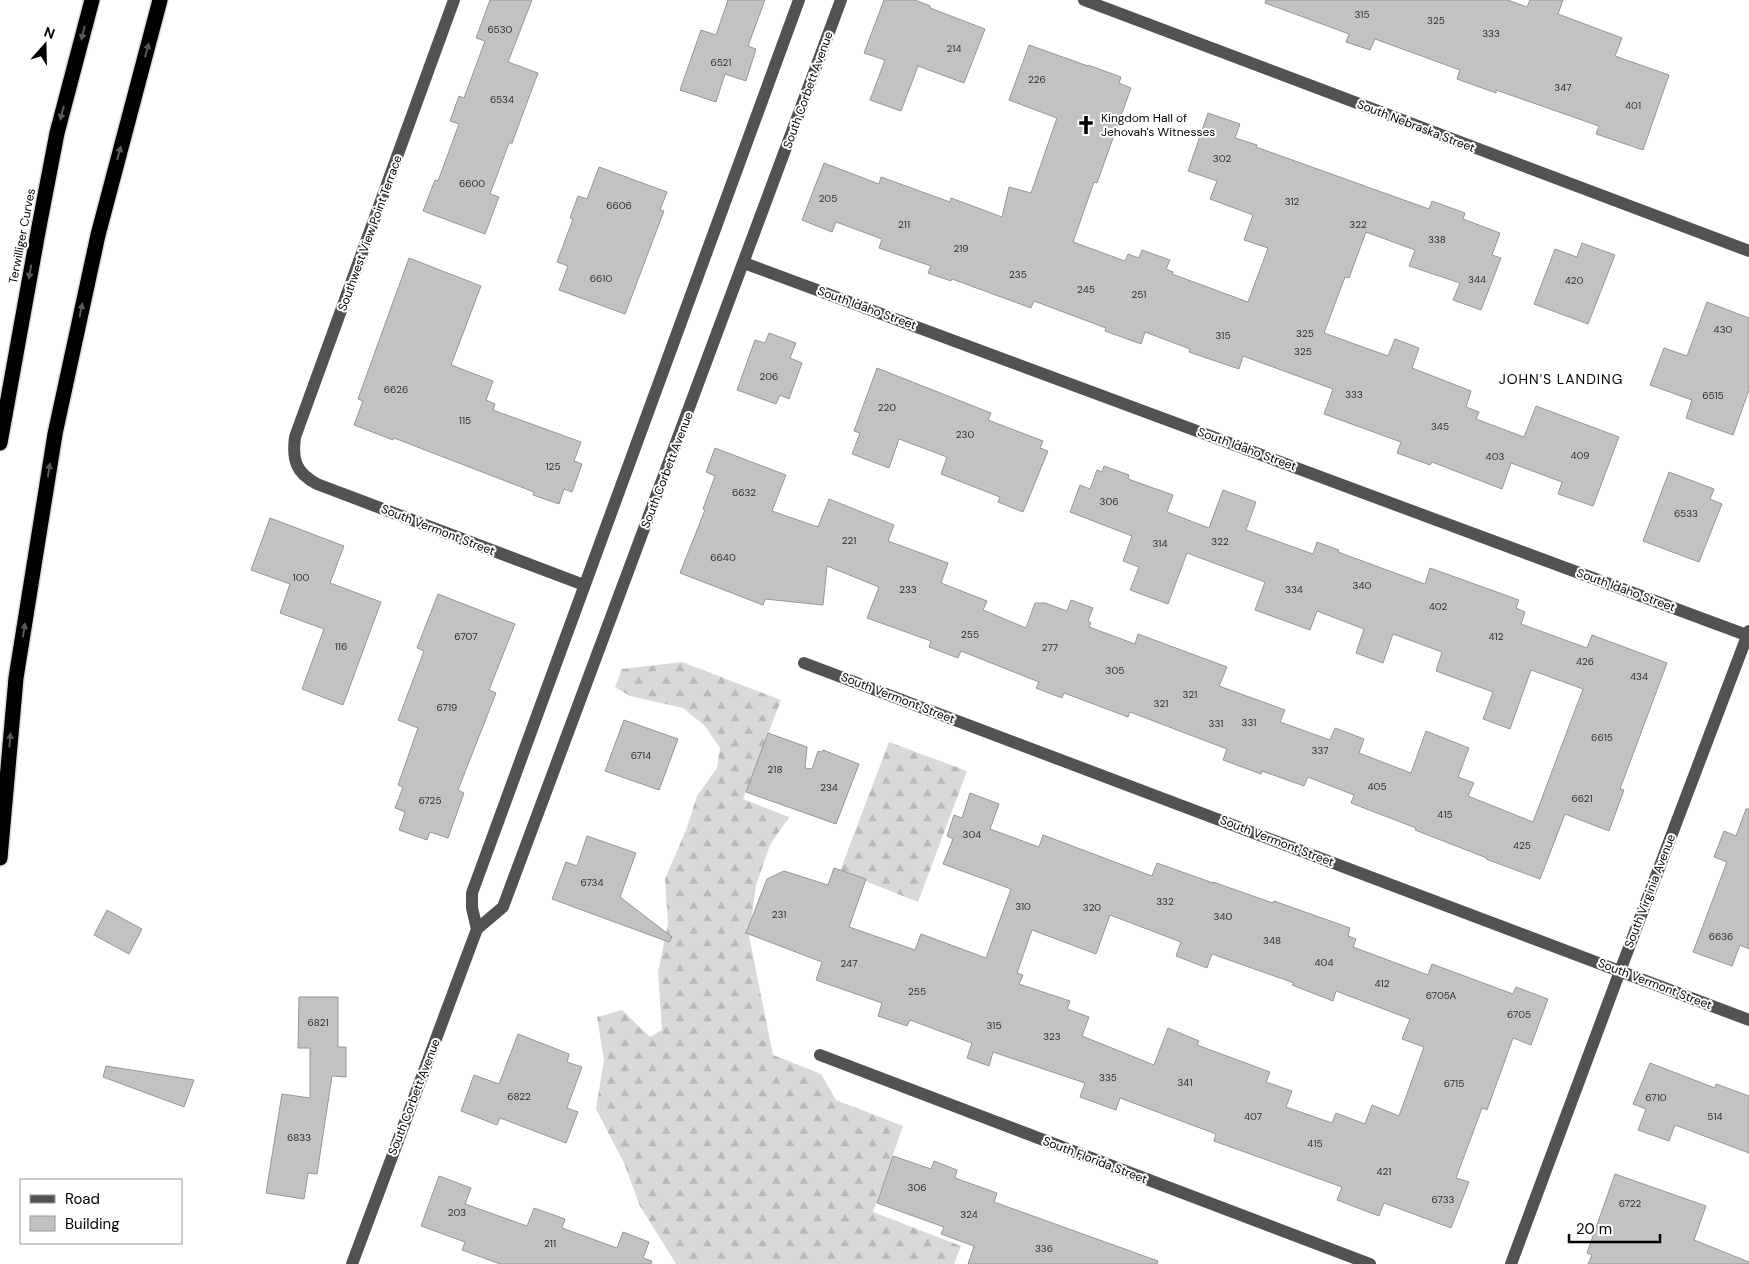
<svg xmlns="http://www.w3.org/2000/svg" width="1749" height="1264" viewBox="0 0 1749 1264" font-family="'DM Sans',sans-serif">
<defs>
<pattern id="forest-firs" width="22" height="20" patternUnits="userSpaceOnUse" patternTransform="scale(1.25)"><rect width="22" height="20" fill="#d9d9d9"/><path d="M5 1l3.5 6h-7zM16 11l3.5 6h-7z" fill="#b8b8b8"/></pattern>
</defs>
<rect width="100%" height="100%" fill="#fff"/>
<g fill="url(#forest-firs)">
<polygon points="682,662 781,700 743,799 789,817 770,845 756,885 749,936 773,1055 821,1074 836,1100 903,1126 873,1212 961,1246 954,1264 676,1264 640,1206 624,1163 596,1109 604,1060 597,1017 622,1010 650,1037 662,1030 658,972 668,924 665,879 686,830 697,796 717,768 720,748 705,726 683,708 630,696 615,687 622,669"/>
<polygon points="889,742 967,771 918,902 840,871"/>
</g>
<g fill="#c2c2c2" stroke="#969696" fill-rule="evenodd">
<polygon points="490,0 532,0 508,62 538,73 512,143 509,143 490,194 499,197 485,234 423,211 435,180 438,181 459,124 450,121 459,96 464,98 485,41 476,38"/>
<polygon points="728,0 765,0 748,46 756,49 746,81 725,74 716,102 680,90 701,30 716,35"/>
<polygon points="884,0 915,0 930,6 930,8 985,29 964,83 918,66 901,111 870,100 885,60 864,53"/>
<polygon points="1266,0 1508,0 1527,7 1530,0 1563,0 1558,14 1622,38 1615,56 1669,75 1643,150 1596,134 1599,126 1496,90 1496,93 1457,79 1460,70 1375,39 1370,50 1346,42 1349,34 1265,3"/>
<polygon points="1029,45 1088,66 1088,65 1121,77 1119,83 1131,88 1097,183 1094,182 1073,242 1125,261 1128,254 1139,258 1142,250 1170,260 1166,269 1173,272 1172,274 1248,302 1268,248 1244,240 1253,215 1210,199 1217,181 1188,171 1208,113 1240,124 1235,138 1257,145 1256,147 1429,209 1432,201 1465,213 1463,219 1500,233 1492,255 1501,258 1481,310 1453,300 1460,283 1409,266 1415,250 1366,232 1349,278 1345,277 1324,333 1388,356 1395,339 1419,348 1412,368 1471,391 1466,407 1479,412 1476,419 1524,437 1536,406 1619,437 1593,506 1558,494 1562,482 1511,463 1502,489 1432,462 1430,465 1397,453 1401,442 1324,414 1333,389 1243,356 1239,369 1189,352 1190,349 1145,332 1141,344 1105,331 1106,328 1034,301 1031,308 952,279 951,281 928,273 931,266 879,248 882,239 836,222 832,232 802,220 824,163 879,184 881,177 950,202 951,198 1002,217 1009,187 1031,193 1057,118 1009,100"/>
<polygon points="599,167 667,192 660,210 664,211 625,314 559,290 568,266 557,262 573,219 570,218 578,196 587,199"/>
<polygon points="1582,243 1615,255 1588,324 1534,304 1555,249 1577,257"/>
<polygon points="409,258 481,286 451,365 493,381 486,400 495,404 493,410 581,442 574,461 582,464 572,492 564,489 559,504 533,495 534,492 394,438 393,440 354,425 363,401 358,399"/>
<polygon points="1707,302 1749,318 1749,390 1733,435 1686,418 1692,400 1650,385 1664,348 1687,356"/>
<polygon points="769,333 796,343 790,358 802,363 789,399 780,395 776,404 737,390 755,340 765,343"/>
<polygon points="877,368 991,413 988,420 1043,441 1040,448 1048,451 1023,512 998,502 1000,497 941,474 947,457 899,439 889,468 852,454 860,433 854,431"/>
<polygon points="715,448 786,475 772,511 818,527 829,499 894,525 888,541 948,563 941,583 987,601 983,610 1026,628 1035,603 1045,603 1067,611 1071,600 1093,608 1088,621 1091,623 1089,627 1135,644 1138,634 1227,667 1219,686 1285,710 1280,722 1330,740 1335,728 1364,739 1359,753 1411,773 1426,731 1469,748 1458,777 1474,783 1468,796 1533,822 1583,689 1531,670 1510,729 1483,719 1493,692 1436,671 1442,652 1393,634 1383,663 1356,653 1364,629 1317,611 1310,630 1255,610 1265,582 1187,553 1168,604 1130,590 1139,567 1123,561 1132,536 1070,512 1080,485 1090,489 1097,470 1102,472 1104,466 1129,475 1128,479 1173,495 1167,512 1209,528 1223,490 1256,502 1246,530 1313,554 1317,542 1339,550 1338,552 1425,584 1430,568 1519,600 1516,608 1525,612 1521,624 1587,648 1592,635 1667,663 1620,789 1624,790 1609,831 1565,814 1540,879 1486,859 1487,858 1415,830 1416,828 1351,803 1354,795 1308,777 1304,786 1262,771 1261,774 1223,760 1227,749 1130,712 1128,717 1064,693 1062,698 1036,688 1039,682 961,651 958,658 929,647 931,641 867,618 879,587 827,566 823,605 765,599 763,605 680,573 705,510 703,509 715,476 706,472"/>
<polygon points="1669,472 1714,489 1710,499 1722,504 1699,562 1643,541"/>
<polygon points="270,518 344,546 330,583 381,602 343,705 302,689 324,629 280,613 290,584 251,570"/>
<polygon points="438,594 515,624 489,690 496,693 458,790 464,793 448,838 430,832 427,840 399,830 405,812 395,808 403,787 398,785 418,728 398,720 424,651 417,648"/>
<polygon points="624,720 678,739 659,790 605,771"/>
<polygon points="768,733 807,747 805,768 812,769 818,751 822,752 823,750 859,764 836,824 746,792"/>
<path d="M970,793l29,11 -9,25 49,18 4,-12 109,41 5,-13 56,20v-1l60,21 1,-2 76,27 -2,8 8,3 -3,8 75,28 4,-11 81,30 3,-7 32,12 -17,46 -18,-7 -26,72 -5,-2 -26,70 13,4 -18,46 -67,-25 -5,13 -42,-16 5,-13 -128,-46 2,-7 -96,-36 -4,12 -36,-13 5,-14 -92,-31 -4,14 -22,-8 5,-15 -62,-23 -3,6 -29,-10 4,-13 -66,-23 6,-18 -76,-29 21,-54 17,-8 44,14 6,-17 32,11 -17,48 66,23 6,-16 65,24 25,-69 -68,-25 10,-25 -6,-3 7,-21 8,3zM1110,915l71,27 -5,14 31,12 5,-14 82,29 -2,2 41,16 3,-10 74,28 -8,20 22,8 -25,69 -27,-11 -7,19 -29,-11 -4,10 -46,-16 6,-16 -26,-9 4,-10 -73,-27 2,-4 -31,-13 -14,37 -72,-29 7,-19 -22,-8 3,-8 -51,-17 4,-9 -6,-2 15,-43 64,24z"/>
<polygon points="1746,809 1749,809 1749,949 1740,945 1732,966 1693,952 1727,862 1714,857 1724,831 1736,836"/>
<polygon points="587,836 636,853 620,897 672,937 669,942 552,899 566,862 577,866"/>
<polygon points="107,910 142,929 129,954 94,935"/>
<polygon points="299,997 338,997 338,1047 346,1047 346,1077 332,1076 317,1174 308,1173 304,1199 266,1193 282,1094 310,1098 310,1048 298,1048"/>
<polygon points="518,1034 569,1054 567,1062 582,1067 567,1108 578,1112 566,1143 500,1118 497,1125 461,1111 474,1075 499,1084"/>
<polygon points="1650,1063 1715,1088 1716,1084 1749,1096 1749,1153 1675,1125 1669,1141 1638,1130 1646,1109 1633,1104"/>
<polygon points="106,1066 194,1080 184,1107 103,1077"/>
<polygon points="893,1156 931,1169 934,1161 957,1170 955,1178 997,1193 994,1202 1158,1261 1157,1264 968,1264 974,1246 941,1234 944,1227 877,1203"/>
<polygon points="1615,1174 1706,1206 1694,1240 1749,1262 1749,1264 1588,1264 1592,1255 1587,1253"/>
<polygon points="439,1176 471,1188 465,1204 527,1226 534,1208 565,1219 562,1228 617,1248 623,1232 649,1242 643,1258 652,1261 651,1264 500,1264 462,1250 465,1242 421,1226"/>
</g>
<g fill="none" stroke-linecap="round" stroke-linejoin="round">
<g stroke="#dbdbdb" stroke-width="18">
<g id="highway">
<polyline points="0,443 38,232 57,133 92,0"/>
<polyline points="0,858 16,678 55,434 98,235 160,0"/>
</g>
</g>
<g stroke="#525252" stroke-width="12">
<path d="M454,0l-159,437c-3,23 1,36 22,47l267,101"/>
<polyline points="1084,0 1749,251"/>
<polyline points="744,263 1749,636"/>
<polyline points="804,663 1749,1020"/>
<polyline points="477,929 472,908 472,893 799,0"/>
<polyline points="820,1055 1370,1264"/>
<polyline points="352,1264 477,929 503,907 841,0"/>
<polyline points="1511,1264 1620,971 1749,631"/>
</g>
<use href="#highway" stroke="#000" stroke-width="15"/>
</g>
<defs><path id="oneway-solid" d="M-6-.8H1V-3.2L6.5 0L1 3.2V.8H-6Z" transform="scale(1.25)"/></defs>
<g fill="#595959">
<use href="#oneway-solid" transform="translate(83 33) rotate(104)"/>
<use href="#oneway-solid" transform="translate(147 50) rotate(-75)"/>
<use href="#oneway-solid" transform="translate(62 113) rotate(104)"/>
<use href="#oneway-solid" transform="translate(119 153) rotate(-75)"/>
<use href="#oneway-solid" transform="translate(30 272) rotate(100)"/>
<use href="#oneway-solid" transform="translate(81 310) rotate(-78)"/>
<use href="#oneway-solid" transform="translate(49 470) rotate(-81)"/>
<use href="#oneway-solid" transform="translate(24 630) rotate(-81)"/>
<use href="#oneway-solid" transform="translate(10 740) rotate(-85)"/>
</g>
<defs>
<g id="church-bare" transform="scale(1.5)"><path d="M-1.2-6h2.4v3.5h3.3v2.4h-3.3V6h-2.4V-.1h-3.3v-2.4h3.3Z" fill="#000" stroke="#fff" stroke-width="2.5" paint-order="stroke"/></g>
</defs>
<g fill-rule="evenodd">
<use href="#church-bare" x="1086" y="125"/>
</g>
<g text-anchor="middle" stroke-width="4" stroke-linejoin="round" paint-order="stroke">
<g font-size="10" fill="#303030">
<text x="1362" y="18">315</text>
<text x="1436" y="24">325</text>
<text x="500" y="33">6530</text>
<text x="1491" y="37">333</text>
<text x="954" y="52">214</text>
<text x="721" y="66">6521</text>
<text x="1037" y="83">226</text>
<text x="1563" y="91">347</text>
<text x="502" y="103">6534</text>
<text x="1633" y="109">401</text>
<text x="1222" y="162">302</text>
<text x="472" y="187">6600</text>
<text x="828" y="202">205</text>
<text x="1292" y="205">312</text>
<text x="619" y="209">6606</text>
<text x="904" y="228">211</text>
<text x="1358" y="228">322</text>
<text x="1437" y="243">338</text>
<text x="961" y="252">219</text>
<text x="1018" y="278">235</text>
<text x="601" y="282">6610</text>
<text x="1477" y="283">344</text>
<text x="1574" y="284">420</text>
<text x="1086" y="293">245</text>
<text x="1139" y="298">251</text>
<text x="1723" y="333">430</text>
<text x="1305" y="337">325</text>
<text x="1223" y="339">315</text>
<text x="1303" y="355">325</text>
<text x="769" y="380">206</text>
<text x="396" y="393">6626</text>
<text x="1354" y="398">333</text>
<text x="1713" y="399">6515</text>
<text x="887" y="411">220</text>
<text x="465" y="424">115</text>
<text x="1440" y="430">345</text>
<text x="965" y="438">230</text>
<text x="1580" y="459">409</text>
<text x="1495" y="460">403</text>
<text x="553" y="470">125</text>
<text x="744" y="496">6632</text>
<text x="1109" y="505">306</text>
<text x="1686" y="517">6533</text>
<text x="849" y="544">221</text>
<text x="1220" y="545">322</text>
<text x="1160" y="547">314</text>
<text x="723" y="561">6640</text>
<text x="301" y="581">100</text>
<text x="1362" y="589">340</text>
<text x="908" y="593">233</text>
<text x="1294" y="593">334</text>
<text x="1438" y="610">402</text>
<text x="970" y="638">255</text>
<text x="466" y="640">6707</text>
<text x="1496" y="640">412</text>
<text x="341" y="650">116</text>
<text x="1050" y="651">277</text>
<text x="1585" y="665">426</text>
<text x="1115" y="674">305</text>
<text x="1639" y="680">434</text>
<text x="1190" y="698">321</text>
<text x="1161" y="707">321</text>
<text x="447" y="711">6719</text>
<text x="1249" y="726">331</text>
<text x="1216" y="727">331</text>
<text x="1602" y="741">6615</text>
<text x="1320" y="754">337</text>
<text x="641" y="759">6714</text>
<text x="775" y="773">218</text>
<text x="1377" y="790">405</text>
<text x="829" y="791">234</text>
<text x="1582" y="802">6621</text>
<text x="430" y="804">6725</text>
<text x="1445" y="818">415</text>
<text x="972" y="838">304</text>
<text x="1522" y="849">425</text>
<text x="592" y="886">6734</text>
<text x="1165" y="905">332</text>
<text x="1023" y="910">310</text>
<text x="1092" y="911">320</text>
<text x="779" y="918">231</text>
<text x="1223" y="920">340</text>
<text x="1721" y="940">6636</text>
<text x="1272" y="944">348</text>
<text x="1324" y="966">404</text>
<text x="849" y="967">247</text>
<text x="1382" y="987">412</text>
<text x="917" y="995">255</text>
<text x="1441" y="999">6705A</text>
<text x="1519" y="1018">6705</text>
<text x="318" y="1026">6821</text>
<text x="994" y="1029">315</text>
<text x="1052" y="1040">323</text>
<text x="1108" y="1081">335</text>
<text x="1185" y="1086">341</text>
<text x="1454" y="1087">6715</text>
<text x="519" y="1100">6822</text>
<text x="1656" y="1101">6710</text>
<text x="1253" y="1120">407</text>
<text x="1715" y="1120">514</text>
<text x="299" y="1141">6833</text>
<text x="1315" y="1147">415</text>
<text x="1384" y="1175">421</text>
<text x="917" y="1191">306</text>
<text x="1443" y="1203">6733</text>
<text x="1630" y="1207">6722</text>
<text x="457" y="1216">203</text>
<text x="969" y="1218">324</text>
<text x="550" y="1247">211</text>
<text x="1044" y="1252">336</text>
</g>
<g font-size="12" fill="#000" stroke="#fff">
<text transform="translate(808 90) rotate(-70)" y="4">South Corbett Avenue</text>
<text transform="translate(1416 126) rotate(21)" y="4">South Nebraska Street</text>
<text transform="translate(370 233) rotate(-70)" y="4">Southwest View Point Terrace</text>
<text transform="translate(22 236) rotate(-79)" y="4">Terwilliger Curves</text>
<text transform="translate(867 308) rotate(20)" y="4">South Idaho Street</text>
<text transform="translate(1247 449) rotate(20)" y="4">South Idaho Street</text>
<text transform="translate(667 470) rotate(-69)" y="4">South Corbett Avenue</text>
<text transform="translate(438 530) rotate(21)" y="4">South Vermont Street</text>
<text transform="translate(1626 590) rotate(20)" y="4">South Idaho Street</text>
<text transform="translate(898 698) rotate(21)" y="4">South Vermont Street</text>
<text transform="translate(1277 841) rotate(21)" y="4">South Vermont Street</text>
<text transform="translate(1650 891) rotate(-69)" y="4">South Virginia Avenue</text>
<text transform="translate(1655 984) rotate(21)" y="4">South Vermont Street</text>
<text transform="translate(414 1097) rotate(-69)" y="4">South Corbett Avenue</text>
<text transform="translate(1095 1160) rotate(21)" y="4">South Florida Street</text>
</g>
<g font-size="12" fill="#000" stroke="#fff" text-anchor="start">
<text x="1101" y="122">Kingdom Hall of<tspan x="1101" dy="14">Jehovah's Witnesses</tspan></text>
</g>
<g font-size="14" letter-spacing="1" fill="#000" stroke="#fff">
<text x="1561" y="384">JOHN'S LANDING</text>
</g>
</g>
<rect x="20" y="1179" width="162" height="65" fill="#ffffff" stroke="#999999"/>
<rect x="30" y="1195" width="25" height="8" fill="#525252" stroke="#999999"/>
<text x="65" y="1204" font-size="15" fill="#000000">Road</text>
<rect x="30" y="1216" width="25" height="15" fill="#c2c2c2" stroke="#999999"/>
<text x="65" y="1229" font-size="15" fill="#000000">Building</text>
<g transform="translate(45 45) rotate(20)" stroke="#ffffff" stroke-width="4" paint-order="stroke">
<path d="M0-4L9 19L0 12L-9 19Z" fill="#000000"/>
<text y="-8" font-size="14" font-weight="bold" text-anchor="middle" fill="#000000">N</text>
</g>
<path d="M1569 1234v8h91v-8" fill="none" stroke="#000000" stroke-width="2.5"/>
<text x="1576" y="1234" font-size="15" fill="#000000" stroke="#ffffff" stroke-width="4" paint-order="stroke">20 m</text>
</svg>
